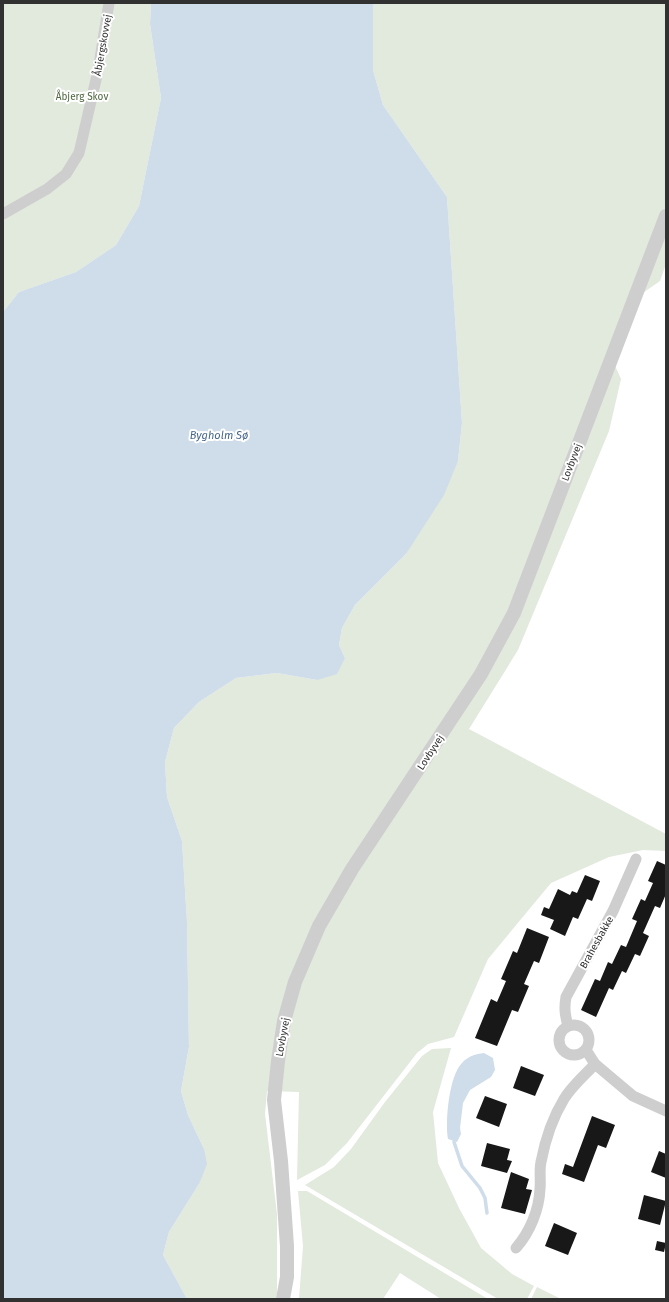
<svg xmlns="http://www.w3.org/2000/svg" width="669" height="1302" viewBox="0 0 669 1302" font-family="'Fira Sans',sans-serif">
<rect width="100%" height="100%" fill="#fff"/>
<g fill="#e2e9dd">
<polygon points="3,3 151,3 150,24 161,98 139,206 116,245 76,272 19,292 3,312"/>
<polygon points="374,3 666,3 666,264 660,281 627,304 608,350 621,379 609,431 518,650 469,729 666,834 666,851 643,850 609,857 551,883 488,959 454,1037 428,1044 417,1053 347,1143 325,1165 297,1180 299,1092 267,1091 265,1114 277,1214 277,1294 276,1299 187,1299 163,1255 169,1232 199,1184 204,1149 188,1115 181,1091 189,1047 187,922 182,841 167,797 165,762 174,728 199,702 236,678 277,673 317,680 345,658 339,645 342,628 355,605 406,554 458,461 462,423 447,197 383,105 373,70 373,9"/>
<polygon points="451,1048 433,1112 438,1163 459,1208 481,1248 512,1274 534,1286 527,1299 498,1299 305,1185 334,1167 351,1149 385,1102 422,1056 432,1049"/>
<polygon points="298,1191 307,1191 488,1299 441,1299 400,1273 383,1299 299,1299 303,1246"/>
<polygon points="537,1287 561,1299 531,1299"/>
</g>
<g fill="#cfdce9">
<polygon points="151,3 374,3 373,9 373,70 383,105 447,197 462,423 458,461 444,495 406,554 355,605 342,628 339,645 345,658 337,674 317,680 277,673 236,678 199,702 174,728 165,762 167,797 182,841 187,922 189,1047 181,1091 188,1115 204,1149 207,1164 199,1184 169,1232 163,1255 187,1299 3,1299 3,312 19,292 76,272 116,245 139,206 161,98 150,24"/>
<path d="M484,1053l9,5 2,12 -4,7 -21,13 -7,13 -3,25 1,6 -4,8 -9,-3c-3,-18 1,-63 14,-76 6,-7 14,-9 22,-10z"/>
</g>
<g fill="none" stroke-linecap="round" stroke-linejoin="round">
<polyline stroke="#cfdce9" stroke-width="3.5" points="454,1142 462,1166 480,1188 485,1198 487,1213"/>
</g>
<g fill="#181818">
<polygon points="657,861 666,865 666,894 660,908 655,906 643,933 649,936 640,956 635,954 626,973 622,971 613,990 609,988 596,1017 581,1010 595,979 600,981 608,962 612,964 621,945 626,947 637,921 632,919 641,899 645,901 653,883 648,881"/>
<polygon points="585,875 600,881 592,901 587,899 578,919 573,917 565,936 550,929 554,920 541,915 544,907 549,909 558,889 570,895 572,891 577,893"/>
<polygon points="527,928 549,937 539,963 534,961 524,984 529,986 518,1012 512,1010 497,1046 475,1038 491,999 497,1002 506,981 501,979 513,951 517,953"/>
<polygon points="521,1066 544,1075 535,1096 513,1088"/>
<polygon points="485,1096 507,1104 499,1127 476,1118"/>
<polygon points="592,1116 615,1125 606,1148 598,1145 584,1182 562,1174 565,1164 573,1167"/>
<polygon points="487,1143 510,1149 507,1160 512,1161 507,1173 481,1166"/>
<polygon points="659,1151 666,1154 666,1178 651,1172"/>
<polygon points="511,1172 529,1179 526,1189 532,1190 525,1214 501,1208"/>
<polygon points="644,1195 666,1201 660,1225 638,1219"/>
<polygon points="554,1223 577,1233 568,1255 545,1246"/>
<polygon points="657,1241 666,1243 664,1252 655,1250"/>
</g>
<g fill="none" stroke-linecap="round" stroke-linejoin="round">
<g stroke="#cecece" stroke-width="11">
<polyline points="3,214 47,189 66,174 79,153 98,71 109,3"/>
<circle cx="574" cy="1040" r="15"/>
<path d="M568,1026c-3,-11 -4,-18 -2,-29l47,-86 23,-52"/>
<polyline points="586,1050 595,1064 633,1096 666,1111"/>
<path d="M516,1248c14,-16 23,-38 24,-59 1,-9 -1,-18 1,-27 4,-21 12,-45 23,-63 8,-13 21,-24 31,-35"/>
</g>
<polyline stroke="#cecece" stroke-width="14" points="283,1299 287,1277 287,1246 281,1161 274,1100 278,1061 284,1021 295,982 319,926 352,869 481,674 514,613 666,216"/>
</g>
<g text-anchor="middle" stroke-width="4" stroke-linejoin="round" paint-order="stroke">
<g font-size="10" fill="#313131" stroke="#fff">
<text transform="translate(102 45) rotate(-80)" y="4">Åbjergskovvej</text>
<text transform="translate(571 462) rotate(-69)" y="4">Lovbyvej</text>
<text transform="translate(430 752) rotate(-57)" y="4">Lovbyvej</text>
<text transform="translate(596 942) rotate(-61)" y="4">Brahesbakke</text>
<text transform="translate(282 1037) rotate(-80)" y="4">Lovbyvej</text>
</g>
<g font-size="10" fill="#4f6842" stroke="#fff">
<text x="82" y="100">Åbjerg Skov</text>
</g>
<g font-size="11" font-style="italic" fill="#46678b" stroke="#fff">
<text x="219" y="439">Bygholm Sø</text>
</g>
</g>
<rect width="669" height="1302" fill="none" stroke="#313131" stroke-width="8"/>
</svg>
